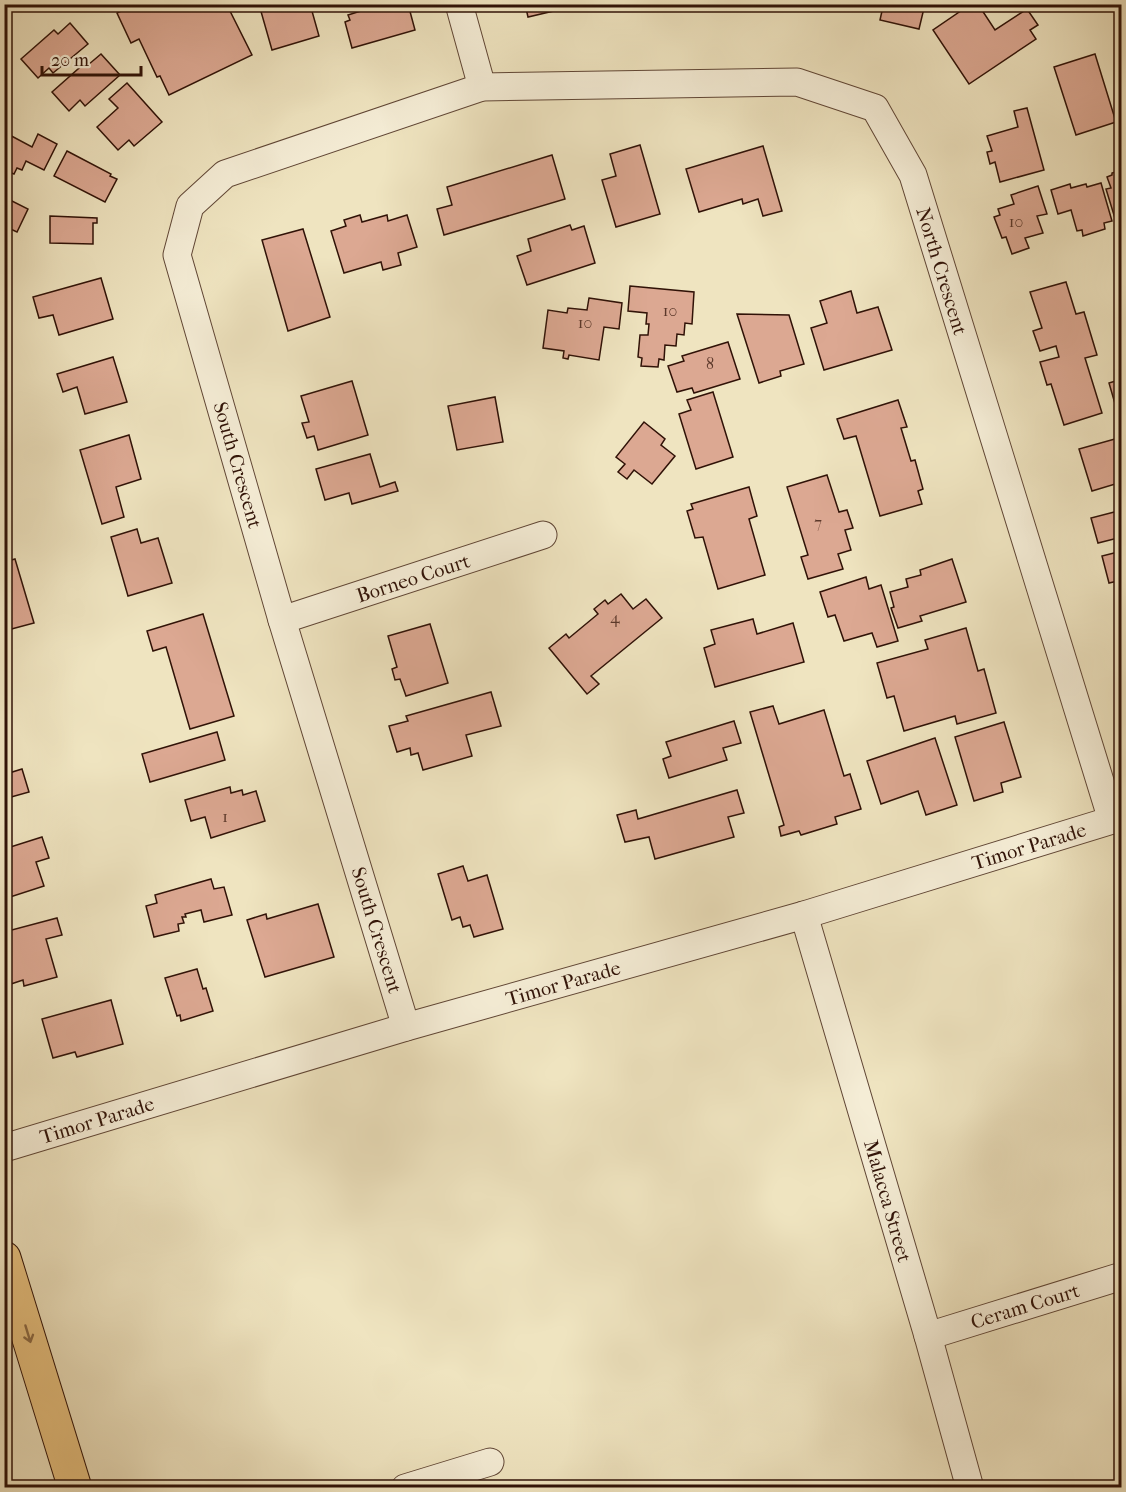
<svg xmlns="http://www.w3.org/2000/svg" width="1126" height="1492" viewBox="0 0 1126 1492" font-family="'IM FELL French Canon',serif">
<rect width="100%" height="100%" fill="#efe4c0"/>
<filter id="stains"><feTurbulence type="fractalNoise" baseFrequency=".00333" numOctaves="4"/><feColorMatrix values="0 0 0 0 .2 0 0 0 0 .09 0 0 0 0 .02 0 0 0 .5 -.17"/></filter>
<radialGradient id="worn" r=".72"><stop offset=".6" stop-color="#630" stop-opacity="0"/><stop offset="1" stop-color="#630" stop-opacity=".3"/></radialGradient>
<g fill="#dca892" stroke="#301207" stroke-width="1.5">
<polygon points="135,4 233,4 228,7 252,55 169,95 160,76 157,77 139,39 131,43 117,13"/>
<polygon points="272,4 310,4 319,36 272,50 260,8"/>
<polygon points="383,4 408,4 415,30 352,48 345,22 350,20 348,15"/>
<polygon points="525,4 574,4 575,6 528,17"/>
<polygon points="607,4 631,4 631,8 607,11"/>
<polygon points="871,4 925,4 919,29 880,20 882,11 870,8"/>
<polygon points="971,4 978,4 995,30 1027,9 1038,25 1030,30 1036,39 969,84 933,30"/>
<polygon points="70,23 88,44 53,73 49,68 38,78 21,59 54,30 58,34"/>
<polygon points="101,54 120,75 85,106 80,100 69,111 52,92 86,62 88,65"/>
<polygon points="1095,54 1116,122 1076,135 1054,67"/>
<polygon points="127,83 162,122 134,146 129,140 118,150 97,127 118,108 109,99"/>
<polygon points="1027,108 1044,170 1000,182 995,162 990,164 987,152 992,151 987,136 1018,127 1014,111"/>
<polygon points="4,132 32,147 38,134 57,144 44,170 26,161 22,170 17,168 14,174 4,170"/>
<polygon points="640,145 660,214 616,227 602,180 616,176 610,154"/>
<polygon points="763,146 782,211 763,216 758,199 743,204 742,199 699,212 686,169"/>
<polygon points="67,151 111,174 110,176 117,179 105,202 54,176"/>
<polygon points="552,155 565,199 444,235 437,209 452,205 447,187"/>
<polygon points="1122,170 1122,224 1117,225 1106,189 1111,188 1107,177 1112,175 1112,173"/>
<polygon points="1101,183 1112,221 1104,223 1105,229 1083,236 1082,230 1077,231 1071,210 1058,214 1051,190 1070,184 1071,188 1086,184 1087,187"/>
<polygon points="1038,186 1047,214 1037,216 1043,233 1025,238 1029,248 1012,254 1006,237 1002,238 994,217 1000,215 998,209 1014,204 1011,195"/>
<polygon points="4,197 28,209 17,232 4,226"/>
<polygon points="360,215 362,222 387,215 388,221 407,215 417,247 398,253 401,265 383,270 381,262 344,273 331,231 346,226 344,220"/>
<polygon points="50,216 97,218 97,223 93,223 93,244 50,243"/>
<polygon points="570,225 572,230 584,226 595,263 527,285 517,256 531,251 528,239"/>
<polygon points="303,229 330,317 288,331 262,240"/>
<polygon points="101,278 113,319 59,335 53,315 39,318 33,297"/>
<polygon points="1066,282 1076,314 1084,312 1097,355 1085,358 1102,413 1064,425 1051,384 1047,385 1040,362 1059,357 1056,346 1040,351 1033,331 1042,328 1030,292"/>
<polygon points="630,286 694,292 692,324 685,323 684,335 677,334 676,346 665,345 664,360 659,359 658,367 641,366 642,358 638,357 640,335 648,335 649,324 646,324 647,313 628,311"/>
<polygon points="851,291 857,313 878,307 892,350 824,370 811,328 827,323 820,301"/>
<polygon points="589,298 622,303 619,329 604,327 599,360 569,355 568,359 563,358 564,351 543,348 548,310 567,313 568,308 587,310"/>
<polygon points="737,314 789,315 804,364 780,371 781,376 759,383"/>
<polygon points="728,342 740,379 694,393 692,388 677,392 668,366 684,361 682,356"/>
<polygon points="113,357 127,402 85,414 77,387 63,392 57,374"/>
<polygon points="1122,379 1122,413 1118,414 1109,383"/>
<polygon points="352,381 368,435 318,450 314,436 307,438 302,423 309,422 301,396"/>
<polygon points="713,392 733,457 696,469 679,414 691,410 687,400"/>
<polygon points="495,397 503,442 457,450 448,406"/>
<polygon points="898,400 907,427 901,428 911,461 915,460 923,489 918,491 922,504 880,516 856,436 844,439 837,419"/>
<polygon points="644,422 665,439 661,445 675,456 652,484 634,470 627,479 618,472 625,464 616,457"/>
<polygon points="129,435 141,479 116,487 124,517 102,524 80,450"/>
<polygon points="1122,437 1122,482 1092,491 1079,449"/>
<polygon points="370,454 380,487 395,482 398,491 352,504 349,493 325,500 316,469"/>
<polygon points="827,475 839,512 847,510 853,528 845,530 851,550 838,554 843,569 808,579 801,557 808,555 787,487"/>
<polygon points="749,487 757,516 749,519 765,575 718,589 703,537 695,538 687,511 693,509 691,504"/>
<polygon points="1122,510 1122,537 1098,543 1091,518"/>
<polygon points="137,529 141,543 158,538 172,583 128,596 111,537"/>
<polygon points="1122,551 1122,580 1109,583 1102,556"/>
<polygon points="15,559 34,623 4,631 4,562"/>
<polygon points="952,559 966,602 920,616 922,621 898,628 891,608 894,607 890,592 908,587 906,579 921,575 920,570"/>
<polygon points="866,577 869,589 881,585 898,641 877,647 872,633 844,641 835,615 828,617 820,592"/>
<polygon points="621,594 633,609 646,599 662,618 591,676 599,684 587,694 549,648 566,634 569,638 598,614 594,609 605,600 608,604"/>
<polygon points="203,614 234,716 190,729 166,647 153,651 147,631"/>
<polygon points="753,619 757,634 793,623 804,662 715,687 704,648 715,644 711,630"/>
<polygon points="430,624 448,683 406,696 400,679 395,680 392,669 397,667 388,636"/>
<polygon points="966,628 978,671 984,669 996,713 957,724 955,716 904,731 894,696 887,698 877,663 928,649 925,640"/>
<polygon points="491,692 501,726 466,735 472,756 423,770 418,753 411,755 410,748 397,752 389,726 408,721 406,716"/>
<polygon points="773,706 779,724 824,710 844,776 850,774 861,809 835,817 837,824 801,835 799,831 781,836 779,827 784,825 750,712"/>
<polygon points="734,721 741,743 723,748 727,760 669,778 663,759 671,756 666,742"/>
<polygon points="1004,722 1021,777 1001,783 1003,792 974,801 955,737"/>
<polygon points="217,732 225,760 150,782 142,754"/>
<polygon points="935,738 957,805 926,815 918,791 881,804 867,761"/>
<polygon points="4,759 9,773 22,769 29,792 4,799"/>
<polygon points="230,787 231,793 242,790 243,795 256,791 265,821 211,838 205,817 191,821 185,800"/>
<polygon points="737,790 744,813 728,817 734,837 655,859 649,837 625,842 617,815 636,810 638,819"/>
<polygon points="42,837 49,858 36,862 44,886 4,899 4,849"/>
<polygon points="463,866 468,881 487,875 503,929 474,937 470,925 463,927 460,917 452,920 438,874"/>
<polygon points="211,879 214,889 224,887 232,915 204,922 201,910 185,914 186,917 182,917 184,923 178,924 179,931 154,937 146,906 157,903 155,895"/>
<polygon points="318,904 334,957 265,977 247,920 266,914 267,919"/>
<polygon points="57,918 62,935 46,939 57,977 24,986 23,980 8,985 4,972 4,932"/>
<polygon points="197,969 203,989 206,988 213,1011 181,1021 180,1015 177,1016 165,978"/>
<polygon points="111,1000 123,1044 77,1057 75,1052 53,1058 42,1019"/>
</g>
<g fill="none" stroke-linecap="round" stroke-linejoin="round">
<g stroke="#604635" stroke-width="29">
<g id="street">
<polyline points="459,4 482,87"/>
<polyline points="282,620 543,535"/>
<polyline points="804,915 928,1336 970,1488"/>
<polyline points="406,1027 282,620 177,255 190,206 225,174 482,87 797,82 875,108 913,175 1112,820"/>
<polyline points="4,1148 406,1027 804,915 1122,817"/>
<polyline points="928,1336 1122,1276"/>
<polyline points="405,1488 490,1462"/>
</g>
</g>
<g stroke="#301207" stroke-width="35">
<polyline id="primary" points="4,1258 75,1488"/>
</g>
<use href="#street" stroke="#f5edd6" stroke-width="27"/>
<use href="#primary" stroke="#e8c280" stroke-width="33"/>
</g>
<defs><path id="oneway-shaft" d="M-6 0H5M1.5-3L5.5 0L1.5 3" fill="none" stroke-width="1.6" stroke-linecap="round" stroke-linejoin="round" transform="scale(1.5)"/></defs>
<use stroke="#8c6a44" href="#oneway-shaft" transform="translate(28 1334) rotate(73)"/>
<g text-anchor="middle" stroke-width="4.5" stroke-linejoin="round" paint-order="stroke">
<g font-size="16" fill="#5b382a">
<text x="1016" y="227">10</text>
<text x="670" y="316">10</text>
<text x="585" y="328">10</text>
<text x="710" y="369">8</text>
<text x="818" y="528">7</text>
<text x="615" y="623">4</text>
<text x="225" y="822">1</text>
</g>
<g font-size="20" fill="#301207" stroke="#f5edd6">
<text transform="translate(942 271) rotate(73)" y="7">North Crescent</text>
<text transform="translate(238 465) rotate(74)" y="7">South Crescent</text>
<text transform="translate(413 578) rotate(-18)" y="7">Borneo Court</text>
<text transform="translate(1029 846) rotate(-17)" y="7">Timor Parade</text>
<text transform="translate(377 930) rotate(73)" y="7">South Crescent</text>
<text transform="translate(563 983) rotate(-16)" y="7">Timor Parade</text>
<text transform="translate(97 1120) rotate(-17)" y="7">Timor Parade</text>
<text transform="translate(888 1201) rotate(74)" y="7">Malacca Street</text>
<text transform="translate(1025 1306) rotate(-17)" y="7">Ceram Court</text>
</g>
</g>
<rect width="1126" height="1492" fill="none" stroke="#efe4c0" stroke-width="24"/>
<rect x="6" y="6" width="1114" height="1480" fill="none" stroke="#301207" stroke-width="3"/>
<rect x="12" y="12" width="1102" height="1468" fill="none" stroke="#301207" stroke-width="1.5"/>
<path d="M42 66v9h99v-9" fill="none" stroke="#301207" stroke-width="3"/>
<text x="51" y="66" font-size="18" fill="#301207" stroke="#f5edd6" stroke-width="4.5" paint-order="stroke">20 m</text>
<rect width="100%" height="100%" filter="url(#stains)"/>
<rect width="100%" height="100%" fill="url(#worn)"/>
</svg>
